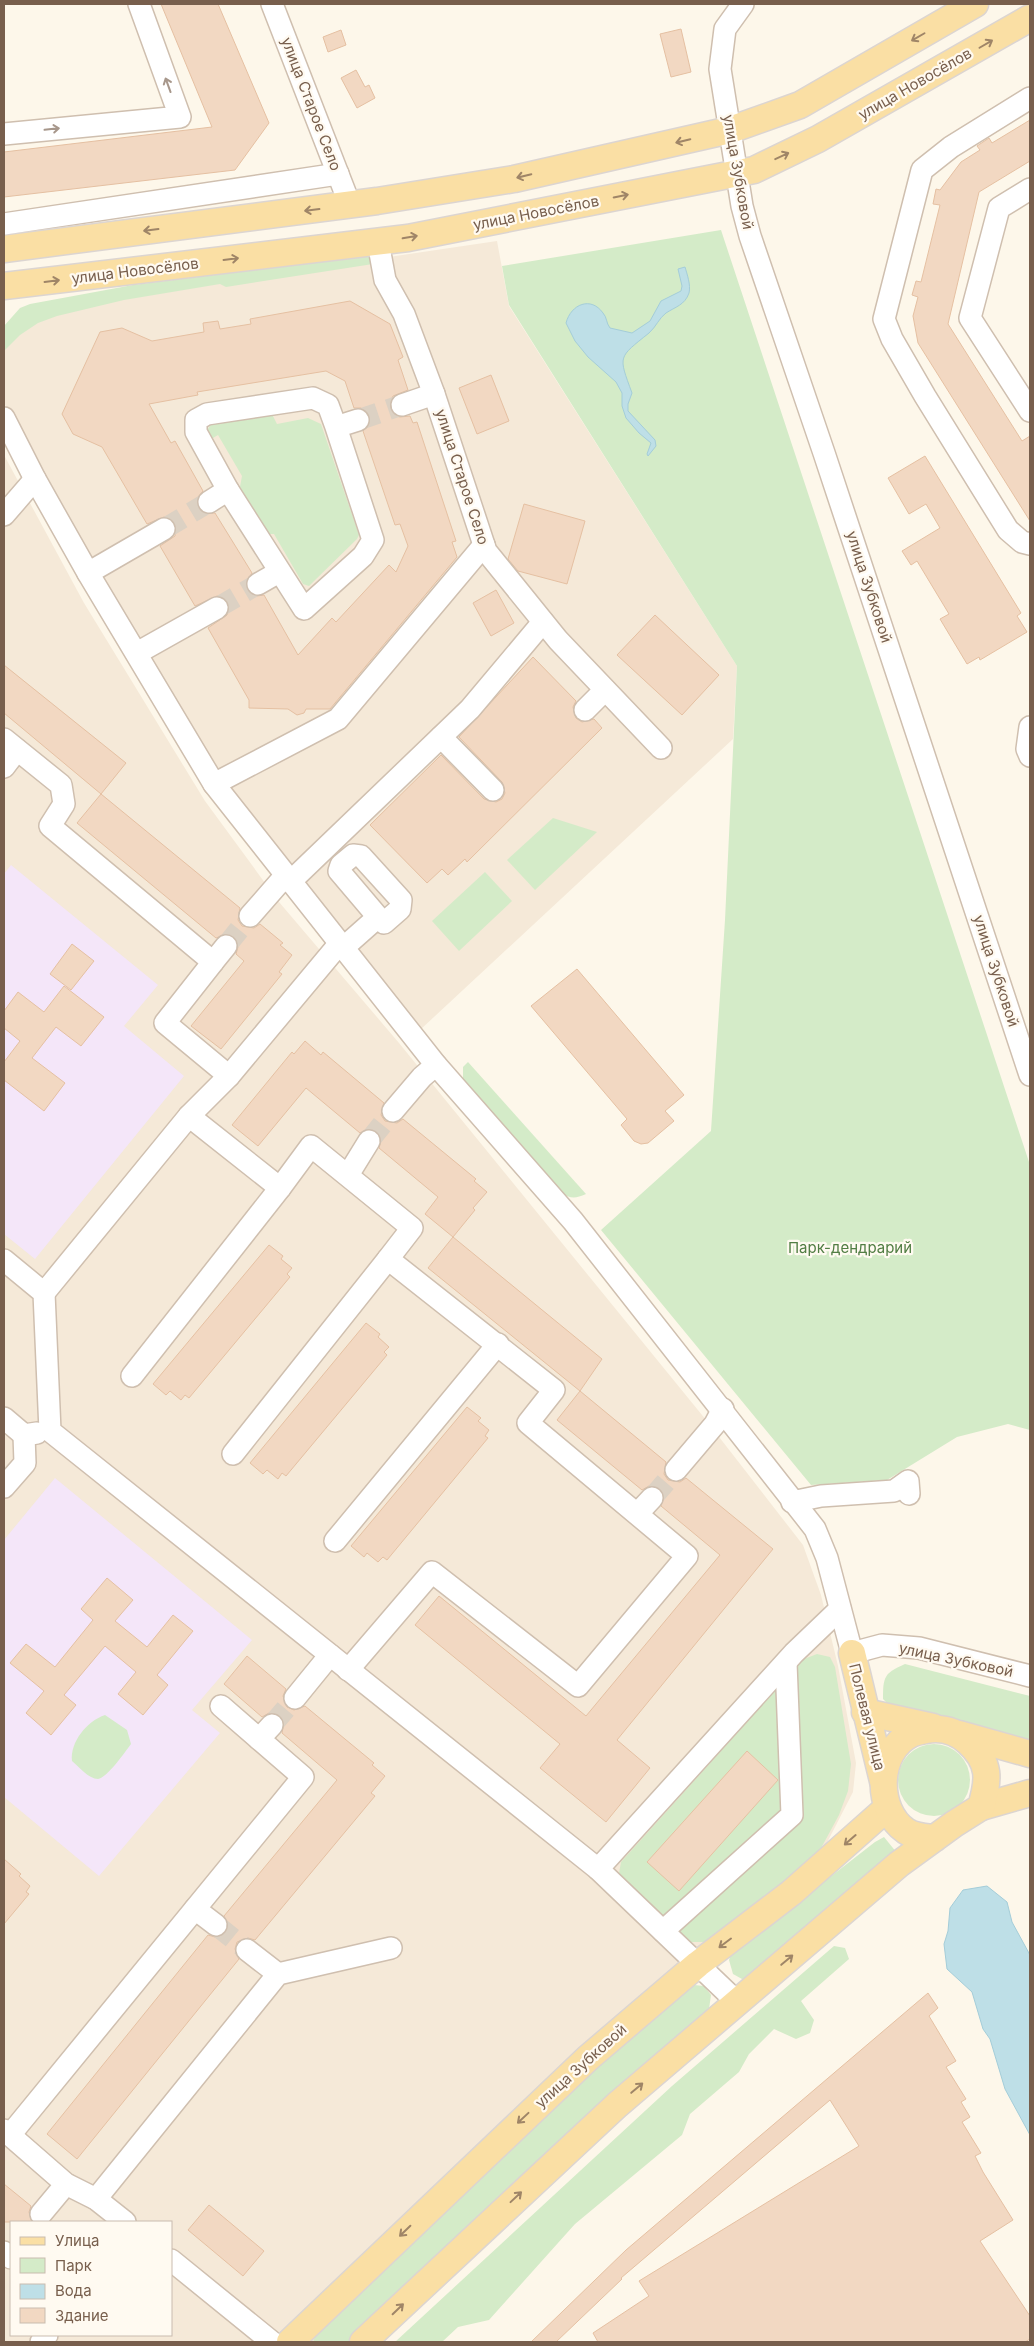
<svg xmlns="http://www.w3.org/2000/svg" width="1034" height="2346" viewBox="0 0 1034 2346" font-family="Inter,sans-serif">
<rect width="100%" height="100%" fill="#fdf7ea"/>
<g fill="#f5e9d8" fill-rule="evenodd">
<polygon points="497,241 509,306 737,666 733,739 420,1030 228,788 88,557 4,403 4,336 44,308"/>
<path d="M4,455l80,148 121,198 74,101 120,141 303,372 101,130 18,50 17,71 18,97 -3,29 -38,74 -106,85 -362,391h-343zM11,2222h160v113h-160z"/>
</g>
<g fill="#f4e6f9">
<polygon points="11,865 158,985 124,1026 184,1076 35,1259 4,1234 4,874"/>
<polygon points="55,1478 252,1640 192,1710 220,1733 99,1876 4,1797 4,1540"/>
</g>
<g fill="#d4ebc8">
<polygon points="721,230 1030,1165 1030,1430 1008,1424 957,1437 887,1480 811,1485 601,1230 711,1131 725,920 737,666 509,305 502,266"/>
<polygon points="365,250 372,254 373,264 226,287 220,284 124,300 57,316 38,323 20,335 4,351 4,326 20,308 30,304 133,285 255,270"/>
<polygon points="272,414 277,424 308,418 321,424 359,535 357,539 309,586 303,584 274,534 267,534 240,487 242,476 218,435 208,441 207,430 213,422"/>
<polygon points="553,818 597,832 535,890 507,860"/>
<polygon points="485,872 512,901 459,951 432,921"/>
<path d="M468,1062l118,132c-11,5 -16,5 -25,-2l-98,-112v-13z"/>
<polygon points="817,1654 830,1657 835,1667 851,1764 848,1791 839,1815 813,1863 711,1942 686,1942 618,1879 621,1862 804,1659"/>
<path d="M905,1664l125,32v45l-138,-33 -9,-9c0,-22 1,-26 22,-35z"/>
<path d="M105,1715l22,15 4,14c-6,8 -24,34 -33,35 -9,0 -19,-12 -26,-18 -2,-19 15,-40 33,-46z"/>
<circle cx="934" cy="1780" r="36"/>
<polygon points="884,1837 897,1853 752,1978 742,1979 733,1974 729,1960 731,1954 875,1842"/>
<polygon points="834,1946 845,1948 849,1959 801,2001 814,2020 810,2033 796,2039 774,2029 749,2054 739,2072 690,2114 682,2135 575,2224 489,2320 458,2327 442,2342 395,2342 672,2086"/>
<polygon points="694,1985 704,1986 711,1995 709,2009 608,2098 349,2342 313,2342 317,2332 475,2176 680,1993"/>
</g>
<g fill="#bedfe7" stroke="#a4cdd9">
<path d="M685,267c2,7 6,18 4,26 -4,12 -14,14 -23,20 -7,5 -10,14 -17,20 -31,25 -31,22 -17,60l-4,11v7l27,29 1,6 -8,10 -1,-2 4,-11 -12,-10 -13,-15 -4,-12v-13l-6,-11 -28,-25 -13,-16 -9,-18c5,-19 25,-27 37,-10 4,4 3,10 7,15l22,5 18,-12 11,-20 20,-10 1,-5 -4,-17z"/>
<polygon points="987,1886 1007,1902 1012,1922 1030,1955 1030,2135 1005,2089 990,2039 983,2029 972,1992 947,1969 944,1944 948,1931 950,1908 963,1890"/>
</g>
<g fill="#f2d8c2" stroke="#e5c0a2" fill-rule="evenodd">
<polygon points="161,4 218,4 269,123 235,170 4,197 4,152 212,127"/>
<polygon points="681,29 691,72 671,77 660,34"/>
<polygon points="341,30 346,45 328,52 323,37"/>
<polygon points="356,70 365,87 369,85 375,98 357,108 341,78"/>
<polygon points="1030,120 1030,161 979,192 948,324 1022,441 1030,436 1030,521 918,343 913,316 918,297 912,295 916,281 921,282 940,205 933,204 936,189 940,190 961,162 980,150 977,146 989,138 992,143"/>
<path d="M350,301l40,23 13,33 -5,3 10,30 -15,6 -3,6v7l4,6 6,2 10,-1 3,7 4,-1 39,119 -4,1 5,15 -127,152h-24l-2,4 -7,2 -9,-6 -39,-1v-8l-41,-72 19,-13 2,-7 -1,-7 -5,-4 -6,-1 -22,10 -35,-60 15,-10 1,-8 -1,-6 -5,-4 -6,-1 -17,7 -45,-77 -29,-13 -11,-20 38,-82 22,-4 30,13 52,-9 -1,-9 15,-2 2,8 31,-5 -1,-5zM326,371l19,10 9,27h7l9,8v7l-7,8 32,94 5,-1 8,22 -12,26 -7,-7 -53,57 -4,-4 -34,37 -34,-60 -7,1 -10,-5 -1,-8 6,-10 -37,-60h-11l-6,-5v-11l5,-6 -28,-50 -4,2 -22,-39 49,-9 -1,-3z"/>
<polygon points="491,375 509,421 477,434 459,388"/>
<polygon points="925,456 1021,613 1017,616 1027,632 980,660 979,657 967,664 940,619 949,614 917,561 911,565 902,551 940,528 926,504 909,514 888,478"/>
<polygon points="524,504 585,521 567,584 518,571 508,559"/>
<polygon points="496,590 514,623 491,636 473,603"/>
<polygon points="655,615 719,675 682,715 617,655"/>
<polygon points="533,657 576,701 573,707 576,718 582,722 594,719 602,728 467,862 465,859 448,875 442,869 427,883 370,825 441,755 484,799 496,802 502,799 505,793 502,782 459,737"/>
<polygon points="4,665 126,763 101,794 4,713"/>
<polygon points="101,794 240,908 238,920 242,926 254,928 260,924 283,943 280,945 292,955 279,972 282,974 221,1049 191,1026 244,961 236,954 238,947 237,941 233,936 227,934 216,938 77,823"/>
<polygon points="72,944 94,961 71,990 50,974"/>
<polygon points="577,969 684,1095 665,1111 674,1121 648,1143 641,1144 634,1141 621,1125 627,1119 531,1006"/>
<polygon points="64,986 104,1017 81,1046 56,1027 32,1058 65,1083 44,1111 4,1080 4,1062 20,1041 4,1028 4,1011 18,992 44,1012"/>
<polygon points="305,1041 321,1055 323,1052 384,1103 381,1115 385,1121 397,1123 403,1119 476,1179 474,1181 487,1192 473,1208 475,1210 453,1237 425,1214 438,1197 379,1148 381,1141 376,1131 369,1129 360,1133 306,1088 258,1146 232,1125 292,1052 294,1054"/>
<polygon points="453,1237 602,1359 580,1391 428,1268"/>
<polygon points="269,1245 283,1256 281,1259 292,1268 287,1274 290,1277 189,1398 185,1395 181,1400 170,1391 166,1395 153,1384"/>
<polygon points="366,1323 380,1334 378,1337 389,1347 384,1352 387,1355 286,1476 282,1473 278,1479 267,1470 263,1474 250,1463"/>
<polygon points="580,1391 666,1462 664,1474 668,1480 680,1482 686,1478 773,1549 617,1740 650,1768 606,1822 540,1768 560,1744 415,1625 439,1596 586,1716 720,1555 661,1506 664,1495 660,1489 649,1486 642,1490 557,1420"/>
<polygon points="467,1407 481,1418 478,1421 489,1430 485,1436 488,1438 387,1560 383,1557 378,1562 367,1553 364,1557 351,1546"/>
<polygon points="107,1578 133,1600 115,1621 147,1647 173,1615 193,1631 157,1675 168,1685 143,1715 118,1694 136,1672 105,1646 64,1695 76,1705 51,1735 26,1713 44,1691 10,1663 26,1644 55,1667 93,1620 81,1609"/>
<polygon points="247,1656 286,1689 283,1696 287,1707 294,1710 305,1706 374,1763 372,1765 385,1776 371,1793 375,1796 255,1940 248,1938 237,1942 235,1949 239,1959 77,2159 47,2134 208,1935 215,1937 226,1933 228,1926 224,1916 337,1780 282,1733 284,1722 280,1716 269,1713 262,1717 224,1684"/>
<polygon points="747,1751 778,1780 679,1891 647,1862"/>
<polygon points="4,1859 21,1874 19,1876 30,1886 26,1892 29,1894 4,1924"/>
<polygon points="928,1993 938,2008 929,2016 956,2061 946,2067 966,2099 961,2102 970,2117 962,2122 981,2153 975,2156 983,2172 1013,2220 980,2241 1030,2316 1030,2339 1025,2342 598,2342 593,2333 649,2296 639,2281 859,2146 830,2100 621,2278 622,2279 556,2342 531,2342 626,2250"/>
<polygon points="4,2184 31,2206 29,2212 32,2222 4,2222"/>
<polygon points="209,2205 264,2251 243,2276 188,2230"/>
</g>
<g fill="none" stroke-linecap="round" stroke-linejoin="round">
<g stroke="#dcd1c3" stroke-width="21" stroke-dasharray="21 11" stroke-linecap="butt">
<polyline points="358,420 402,405"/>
<polyline points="164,529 209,502"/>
<polyline points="217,608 258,584"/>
<polyline points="226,946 250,916"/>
<polyline points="369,1141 393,1111"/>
<polyline points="652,1498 676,1470"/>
<polyline points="272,1725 295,1698"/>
<polyline points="216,1925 247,1950"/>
</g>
<g stroke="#cfbfaf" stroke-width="24">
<g id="minor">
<polyline points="272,4 350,205"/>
<polyline points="743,4 725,29 720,69 742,206 750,236 824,453 1030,1075"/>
<polyline points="1030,98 951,147 922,170 884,319 892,339 925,396 1008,530 1022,542 1030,544"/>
<polyline points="4,134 180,117 139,4"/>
<polyline points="1030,189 999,208 970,318 1030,411"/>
<polyline points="4,224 338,174"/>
<polyline points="378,242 385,280 404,314 434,394 486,551 558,640 661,748"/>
<polyline points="402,405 434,394"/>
<polyline points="4,418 35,479 88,573 214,784 436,1065 573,1221 815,1529 827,1558 852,1653 882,1645 919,1648 1030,1676"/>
<polyline points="336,427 373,540 363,556 304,609 228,490 196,432 196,420 207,414 313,398 328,405 336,427 358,420"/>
<polyline points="209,502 228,490"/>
<polyline points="4,515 35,479"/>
<polyline points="88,573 164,529"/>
<polyline points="258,584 279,572"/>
<polyline points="137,653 217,608"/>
<polyline points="585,710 605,690"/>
<polyline points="1030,727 1027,749 1030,756"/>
<polyline points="441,737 493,790"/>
<polyline points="4,739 61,785 64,804 50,826 213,962 165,1023 229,1076"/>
<polyline points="4,767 17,750"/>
<polyline points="214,784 338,719 484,545"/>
<polyline points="290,882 470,709 543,622"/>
<polyline points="250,916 285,876"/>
<polyline points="343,948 378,917 339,871 341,865 353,855 361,856 401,900 400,909 384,923 378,917"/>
<polyline points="213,962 226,946"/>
<polyline points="393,1111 422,1077 436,1065"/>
<polyline points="189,1116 280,1188 311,1146 412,1228 388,1259 554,1390 528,1423 687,1556 578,1686 432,1572 348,1670"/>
<polyline points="348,1175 369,1141"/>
<polyline points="4,1260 44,1293 50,1431 598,1869 737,2002"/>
<polyline points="44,1293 189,1116 229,1076 340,943"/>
<polyline points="132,1376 280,1188"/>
<polyline points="4,1418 24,1435 37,1433"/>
<polyline points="233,1454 388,1259"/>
<polyline points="676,1470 715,1424 723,1409"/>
<polyline points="4,1487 25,1463 24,1435"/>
<polyline points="792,1502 821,1496 894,1491 908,1481 909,1494"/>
<polyline points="638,1513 652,1498"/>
<polyline points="335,1541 498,1344"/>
<polyline points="295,1698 330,1655"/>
<polyline points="259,1739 272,1725"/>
<polyline points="598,1869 794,1653 840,1609"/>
<polyline points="195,1909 216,1925"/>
<polyline points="663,1931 792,1815 786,1663"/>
<polyline points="247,1950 278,1974"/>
<polyline points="4,2130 66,2184 96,2199 125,2222"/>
<polyline points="10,2135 303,1777 221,1706"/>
<polyline points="96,2199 278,1974 391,1948"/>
<polyline points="41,2214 66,2184"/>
<polyline points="4,2252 11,2258"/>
<polyline points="171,2260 272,2342"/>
<polyline points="41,2342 47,2335"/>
</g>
</g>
<g stroke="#dcd5d1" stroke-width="29">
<g id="major">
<polyline points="4,249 377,201 514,179 730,130 800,105 975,4"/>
<polyline points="4,286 408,238 754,170 818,139 1030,18"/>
<polyline points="852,1653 883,1781"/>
<polyline points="865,1712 933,1727"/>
<polyline points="959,1734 1030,1754"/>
<polyline points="981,1807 1030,1793"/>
<polyline points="290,2342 588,2058 698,1964 791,1893 887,1808"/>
<path d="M363,2342l254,-237 282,-241 55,-40 27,-17c8,-27 10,-44 -13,-65 -12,-11 -26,-15 -42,-12 -5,1 -11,2 -15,4 -35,17 -36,76 -5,97 9,6 19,6 29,7"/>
</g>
</g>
<use href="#minor" stroke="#fff" stroke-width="21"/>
<use href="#major" stroke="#fadfa4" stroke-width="26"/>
</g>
<defs><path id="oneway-shaft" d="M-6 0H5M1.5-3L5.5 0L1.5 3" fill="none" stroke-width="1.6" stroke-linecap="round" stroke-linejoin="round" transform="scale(1.25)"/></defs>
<g stroke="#9f8567">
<use href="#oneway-shaft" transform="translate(918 37) rotate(150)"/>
<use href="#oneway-shaft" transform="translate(986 44) rotate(-30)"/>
<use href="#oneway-shaft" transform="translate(683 141) rotate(167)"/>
<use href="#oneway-shaft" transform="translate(782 156) rotate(-25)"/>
<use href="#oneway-shaft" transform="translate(524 176) rotate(167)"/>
<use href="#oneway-shaft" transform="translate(621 196) rotate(-11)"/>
<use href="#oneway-shaft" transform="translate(312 210) rotate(173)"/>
<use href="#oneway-shaft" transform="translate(151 230) rotate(173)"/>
<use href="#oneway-shaft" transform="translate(410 237) rotate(-10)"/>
<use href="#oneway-shaft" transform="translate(231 259) rotate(-7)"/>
<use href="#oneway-shaft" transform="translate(52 281) rotate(-7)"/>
<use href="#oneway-shaft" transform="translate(850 1840) rotate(139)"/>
<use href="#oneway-shaft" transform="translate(725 1943) rotate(143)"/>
<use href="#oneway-shaft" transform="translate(787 1960) rotate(-40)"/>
<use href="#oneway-shaft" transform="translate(637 2088) rotate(-40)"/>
<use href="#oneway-shaft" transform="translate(523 2118) rotate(137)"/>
<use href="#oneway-shaft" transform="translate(516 2197) rotate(-43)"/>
<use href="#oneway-shaft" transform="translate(405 2231) rotate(136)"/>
<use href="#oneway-shaft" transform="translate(398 2309) rotate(-44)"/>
</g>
<g stroke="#a7978b">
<use href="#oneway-shaft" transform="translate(168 85) rotate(-110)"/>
<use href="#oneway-shaft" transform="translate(52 129) rotate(-6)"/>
</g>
<g text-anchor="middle" stroke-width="4.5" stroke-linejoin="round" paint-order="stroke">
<g font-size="15" fill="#785f4d" stroke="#fffaf1">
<text transform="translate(915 84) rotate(-30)" y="5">улица Новосёлов</text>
<text transform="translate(311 104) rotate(69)" y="5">улица Старое Село</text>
<text transform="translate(738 172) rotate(80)" y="5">улица Зубковой</text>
<text transform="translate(536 213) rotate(-11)" y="5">улица Новосёлов</text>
<text transform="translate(135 271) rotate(-7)" y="5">улица Новосёлов</text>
<text transform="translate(462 477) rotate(72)" y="5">улица Старое Село</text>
<text transform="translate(869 587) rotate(72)" y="5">улица Зубковой</text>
<text transform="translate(996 971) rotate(72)" y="5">улица Зубковой</text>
<text transform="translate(956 1660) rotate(12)" y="5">улица Зубковой</text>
<text transform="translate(867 1717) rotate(76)" y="5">Полевая улица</text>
<text transform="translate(581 2066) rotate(-42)" y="5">улица Зубковой</text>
</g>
<g font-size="15" fill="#527e44" stroke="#fffaf1">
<text x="850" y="1253">Парк-дендрарий</text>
</g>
</g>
<rect width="1034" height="2346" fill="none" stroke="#785f4d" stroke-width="10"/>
<rect x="10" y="2221" width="162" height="115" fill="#fffaf1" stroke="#c9bcaf"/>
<rect x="20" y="2237" width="25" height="8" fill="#fadfa4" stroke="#c9bcaf"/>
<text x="55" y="2246" font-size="15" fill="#785f4d">Улица</text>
<rect x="20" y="2258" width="25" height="15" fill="#d4ebc8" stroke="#c9bcaf"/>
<text x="55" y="2271" font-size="15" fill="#785f4d">Парк</text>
<rect x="20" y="2284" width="25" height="15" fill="#bedfe7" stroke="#c9bcaf"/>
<text x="55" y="2296" font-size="15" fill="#785f4d">Вода</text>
<rect x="20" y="2308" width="25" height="15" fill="#f2d8c2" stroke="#c9bcaf"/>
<text x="55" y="2321" font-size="15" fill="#785f4d">Здание</text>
</svg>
